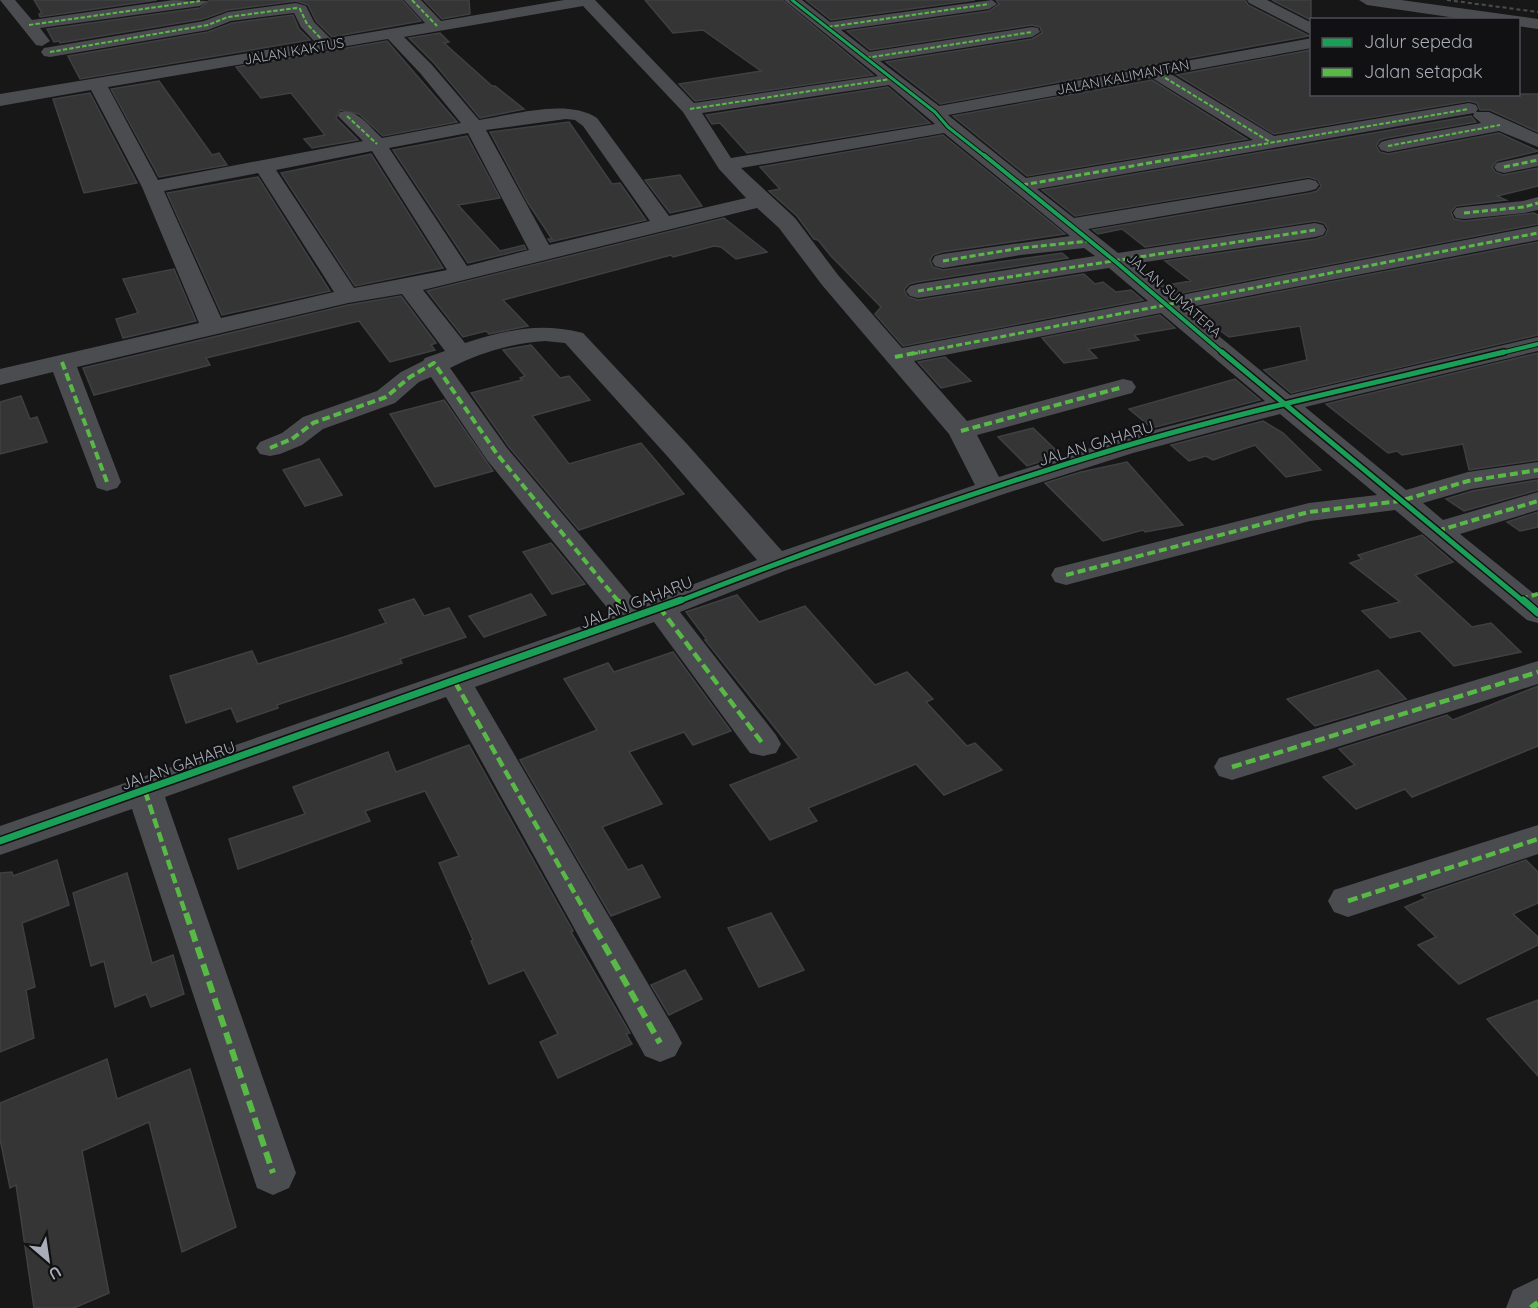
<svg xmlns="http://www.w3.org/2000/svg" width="1538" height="1308" viewBox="0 0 1538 1308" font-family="Quicksand,sans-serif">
<rect width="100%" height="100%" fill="#171717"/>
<g fill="#353536" stroke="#3f4043" stroke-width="1.5">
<polygon points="34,0 157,0 40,17 39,14 42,13"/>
<polygon points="210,0 402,0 421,21 332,37 316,21 308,5 296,1 228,10 203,19 60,43 59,41 54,42 47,29 200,8"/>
<polygon points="424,0 469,0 470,14 442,19"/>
<polygon points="645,0 782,0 873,75 695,101 679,84 761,71 703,30 673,33"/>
<polygon points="806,0 975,0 831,20"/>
<polygon points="996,0 1245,0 1248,5 1309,36 940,104 886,62 1032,39 1042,33 1040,27 1032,25 870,50 847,31 989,11 999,4"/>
<polygon points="1272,0 1311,0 1311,20"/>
<polygon points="293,15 299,29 310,40 80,79 68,56 208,32 232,23"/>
<polygon points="440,33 449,42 444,43 492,86 495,86 524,109 480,118 434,63 409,38"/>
<polygon points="387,41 457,122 383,136 359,114 340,110 336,118 358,140 312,148 304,139 325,135 291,93 261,98 236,67"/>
<polygon points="1311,50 1311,94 1538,94 1538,132 1490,110 1480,110 1477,103 1469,101 1274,134 1177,75"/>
<polygon points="1152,80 1247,139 1027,176 953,116"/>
<polygon points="159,81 212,155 219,153 227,165 159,177 111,89"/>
<polygon points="888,87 930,123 747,153 720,123 712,124 706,115"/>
<polygon points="90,93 137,183 84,193 53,99"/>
<polygon points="1471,116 1476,122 1387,138 1380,140 1376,146 1380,152 1388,154 1499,133 1538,151 1497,161 1492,167 1495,172 1503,175 1538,168 1538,186 1497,196 1506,200 1456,206 1451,212 1454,219 1464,221 1534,213 1538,215 1538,224 1172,295 1161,286 1191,281 1165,261 1316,239 1325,236 1328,229 1324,223 1315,221 1145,247 1122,229 1098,234 1093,230 1310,193 1317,191 1321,186 1318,180 1309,177 1075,216 1042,190"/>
<polygon points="569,122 612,184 620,183 646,220 550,242 548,239 552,239 528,203 490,132"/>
<polygon points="943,135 1065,234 942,252 933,255 930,260 933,267 943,270 1062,253 1068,258 917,282 909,284 904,290 908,297 918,300 1084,274 1095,284 1103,282 1116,292 1131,290 1143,300 903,346 875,314 881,307 831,256 818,240 814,239 797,216 769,191 780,189 760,167"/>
<polygon points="467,136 500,198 458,205 500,251 524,245 526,249 468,263 393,150"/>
<polygon points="371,154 443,268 355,286 281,173"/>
<polygon points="680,175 702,206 670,213 645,180"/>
<polygon points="258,177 330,291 222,315 167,193"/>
<polygon points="724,218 767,252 736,259 721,247 714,246 673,257 671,255 503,300 528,326 489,334 486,331 463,337 427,291"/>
<polygon points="1538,242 1538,335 1291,393 1264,370 1307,360 1300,326 1229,337 1190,309"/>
<polygon points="174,269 196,321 123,338 116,319 138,313 123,279"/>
<polygon points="401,296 436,343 431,345 435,350 390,362 359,321 206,358 210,365 94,395 83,368 348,305"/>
<polygon points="1160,315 1175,328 1134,335 1139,340 1088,349 1097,358 1064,363 1042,338"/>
<polygon points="531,345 560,378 569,376 590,400 532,416 569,464 641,443 684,494 579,530 509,447 471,393 522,380 520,378 525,376 503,350"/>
<polygon points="1538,353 1538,460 1469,470 1463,444 1402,455 1397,451 1388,453 1326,404"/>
<polygon points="945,357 971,381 941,388 918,362"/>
<polygon points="1235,379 1260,400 1152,428 1129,409"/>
<polygon points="21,396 30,419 37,417 47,442 0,454 0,402"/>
<polygon points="444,400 493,471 435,487 390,414"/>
<polygon points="1263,421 1283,433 1321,470 1286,477 1255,445 1213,460 1206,456 1189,461 1171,445"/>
<polygon points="1033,428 1061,455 1027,466 998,437"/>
<polygon points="319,459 342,495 305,506 283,470"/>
<polygon points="1127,462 1183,525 1145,532 1143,530 1103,541 1045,483 1081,472"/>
<polygon points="1538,480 1538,490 1464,511 1446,499 1472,491"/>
<polygon points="1538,512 1538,527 1520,531 1507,522"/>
<polygon points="1422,535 1453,562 1415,575 1472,627 1491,623 1521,652 1454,666 1420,631 1390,638 1362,611 1400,602 1350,563 1362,559 1358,555"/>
<polygon points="551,543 585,584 552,594 523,552"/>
<polygon points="531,594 546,615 484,637 469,616"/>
<polygon points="737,595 759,622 805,606 875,685 907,672 933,699 926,702 967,746 975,743 1002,770 944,795 916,764 808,808 817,821 770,840 730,785 799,758 705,640 707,640 686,612"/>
<polygon points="414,599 424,616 449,608 466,637 400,659 402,663 277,705 278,708 237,722 231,708 186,723 170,676 252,651 258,664 344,637 386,623 379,610"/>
<polygon points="673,652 731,731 693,745 684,732 629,752 662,804 602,827 628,870 642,865 660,897 611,916 520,760 597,730 564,679 608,663 614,672"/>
<polygon points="1378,670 1406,699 1315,726 1287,699"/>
<polygon points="1538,686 1538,746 1412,797 1405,789 1356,809 1323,777 1355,765 1339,749 1447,715 1453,720"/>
<polygon points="469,745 573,931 571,932 630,1033 626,1034 632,1044 558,1078 540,1042 558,1034 524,970 489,984 471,941 473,940 439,863 459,856 425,791 365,811 370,821 238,869 229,839 305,814 293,787 388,752 396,772"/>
<polygon points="57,860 69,905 22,923 35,987 26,990 34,1038 0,1052 0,873 12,872 13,876"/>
<polygon points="1526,860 1538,872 1538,903 1513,914 1538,937 1538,945 1459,984 1418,945 1436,937 1405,907 1426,898 1422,895"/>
<polygon points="127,873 152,963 173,955 184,994 151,1007 146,994 115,1007 104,961 91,966 73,893"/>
<polygon points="771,913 804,970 759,987 728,928"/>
<polygon points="685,970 702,999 669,1015 651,985"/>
<polygon points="1538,1000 1538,1076 1487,1019"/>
<polygon points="107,1059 117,1099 190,1069 236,1227 182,1252 149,1122 82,1151 109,1293 74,1308 34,1308 16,1185 10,1188 0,1139 0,1103"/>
</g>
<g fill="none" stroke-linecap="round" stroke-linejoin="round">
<g fill="#4b4c50" fill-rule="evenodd">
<polygon points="0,0 15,0 32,20 173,0 208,1 200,6 40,28 50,41 42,46 36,45"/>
<path d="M404,0h17l20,21 123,-21h31l99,103 184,-27 -94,-76h18l28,22 162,-22 5,4 -8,5 -148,21 28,22 163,-25 6,1 2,4 -8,5 -152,24 59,45 373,-68v10l-141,26 103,62 195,-33 7,2 2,4 -2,3h13l49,22v13l-39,-16 -111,21 -7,-2 -3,-4 3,-4 7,-2 93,-17 -8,-7 1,-3 -437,76 37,29 235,-39 7,2 3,4 -3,4 -7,2 -221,38 30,24 197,-30 8,2 3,5 -3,5 -8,2 -183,27 39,33 367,-71v14l-353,68 105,87 248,-58v14l-233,56 101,83 62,-18 70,-10v16l-67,11 -48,14 20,17 95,-28v18l-78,24 78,63v26l-11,-3 -132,-110 -85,11 -244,64 -11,-3 -4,-7 4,-7 254,-65 68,-8 -97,-81 -147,39 -132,42 -214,75 -107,42 96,123 5,9 -5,9 -13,3 -13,-3 -96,-131 -179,65 200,343 7,13 -7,13 -15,6 -15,-6 -199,-359 -281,100 131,376 -7,15 -16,7 -16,-7 -125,-379 -132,46v-29l613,-211 -126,-155 -56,-83 -12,5 -24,21 -72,26 -21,16 -22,9 -10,2 -10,-2 -4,-6 4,-6 22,-9 21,-16 74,-26 24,-19 22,-11 2,-3 20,-7 -43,-57 -54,9 -271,64 44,115 -4,6 -10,3 -10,-3 -44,-116 -53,13v-16l199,-46 -57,-136 -51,-97 -91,16v-12l315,-52 -14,-15 -7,-14 -63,8 -23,9 -158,27 -6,-1 -3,-4 3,-4 6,-1 154,-26 24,-9 68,-9 10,3 8,16 17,17 94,-16zM583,6l100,106 36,57 27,29 -77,18 -72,-98c-30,-20 -84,-3 -118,2l-47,-55 -28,-28zM388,39l32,34 41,50 -79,15c-12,-11 -25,-30 -42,-26l-2,4 25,25 -205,39 -50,-93zM1152,78l101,62 -227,38 -78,-63zM889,85l46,39 -204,34 -29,-45zM566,119l9,1 8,6 67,95 -101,24 -63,-115zM468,133l61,117 -62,16 -78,-118zM944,133l126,103 -127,18 -8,2 -3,5 3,5 8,2 78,-13 63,-7 11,8 -177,28 -8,2 -4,5 4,5 8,2 191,-30 39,33 -246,47 -64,-73 -43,-57 -54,-50zM372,151l75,119 -93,18 -78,-118zM258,173l76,119 -113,26 -57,-127zM757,208l22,20 43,57 127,149 26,51 -193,66 -94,-106 -105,-112c-45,-11 -75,-3 -118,10l-42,-53zM1161,313l104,88 -152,40 -114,36 -22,-42 155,-42 4,-6 -4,-6 -9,-2 -156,42 -53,-60zM545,341l20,2 103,114 89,103 -118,45 -132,-157 -57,-80c30,-15 62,-25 95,-27z"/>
<polygon points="1247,0 1267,0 1312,23 1312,35 1249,3"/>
<polygon points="1359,0 1401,0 1538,19 1538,29 1518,26 1518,20 1470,20 1367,5"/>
<polygon points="1538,154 1538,166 1504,173 1497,171 1494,167 1497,163"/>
<polygon points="1538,197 1538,210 1524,213 1464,219 1456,218 1453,213 1456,208 1464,207 1523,201"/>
<polygon points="1538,661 1538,684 1232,780 1219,776 1214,767 1219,758"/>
<polygon points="1538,825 1538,854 1348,917 1334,912 1328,901 1334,890"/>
<polygon points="1538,1278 1538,1308 1506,1308 1513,1290"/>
</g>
<polyline stroke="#4b4c4f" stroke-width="2" stroke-dasharray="4 3" stroke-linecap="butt" points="1447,0 1538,12"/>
<g stroke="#58b947" stroke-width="2" stroke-dasharray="4.5 2" stroke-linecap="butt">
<polyline points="412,0 437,26"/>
<polyline points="29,25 200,1"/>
<polyline points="828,27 989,4"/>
<polyline points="50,52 208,25 228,17 296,8 300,9 307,24 327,45"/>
<polyline points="866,58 1032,32"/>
<polyline points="1154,71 1270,142"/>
<polyline points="690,109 891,79"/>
<polyline points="347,116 377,144"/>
<polyline points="1388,146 1500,125"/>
<polyline points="1187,157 1469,109"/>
</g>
<g stroke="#58b947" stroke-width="3" stroke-dasharray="6 3" stroke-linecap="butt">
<polyline points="1504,167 1538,160"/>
<polyline points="1022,185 1196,155"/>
<polyline points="1464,213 1524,207 1538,203"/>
<polyline points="943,261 1021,248 1089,241"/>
<polyline points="918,291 1315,230"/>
<polyline points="912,354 1538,233"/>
</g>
<g stroke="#58b947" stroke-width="4" stroke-dasharray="8 4" stroke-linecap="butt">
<polyline points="895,357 920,352"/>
<polyline points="62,362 107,482"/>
<polyline points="961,431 1123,387"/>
<polyline points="270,448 292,439 313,423 386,397 410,377 434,363 497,454 619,602"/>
<polyline points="1437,531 1538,501"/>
<polyline points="1066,575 1309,512 1400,501 1468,481 1538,470"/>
<polyline points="1520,599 1538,594"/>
</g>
<g stroke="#58b947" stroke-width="4.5" stroke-dasharray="10 4.5" stroke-linecap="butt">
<polyline points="618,600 633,619"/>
<polyline points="659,607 763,744"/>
<polyline points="455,682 587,915"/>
<polyline points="1232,767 1538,672"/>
<polyline points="145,791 186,915"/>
<polyline points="1348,901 1538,839"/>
</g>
<g stroke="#58b947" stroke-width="6" stroke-dasharray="12 6" stroke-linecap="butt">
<polyline points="186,913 273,1173"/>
<polyline points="586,913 660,1043"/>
<polyline points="1531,1308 1538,1303"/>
</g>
<g stroke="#111113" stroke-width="5">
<polyline id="cycleway-far3" points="792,0 935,112 948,127 986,157"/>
</g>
<g stroke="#111113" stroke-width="6">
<g id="cycleway-far2">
<polyline points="984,155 1116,262 1224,354"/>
<polyline points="1497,354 1538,344"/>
</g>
</g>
<g stroke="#111113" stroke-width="8">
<g id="cycleway-far1">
<polyline points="1222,352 1524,602"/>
<path d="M677,602c146,-57 294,-110 445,-155 125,-37 254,-64 382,-95"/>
</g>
</g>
<g stroke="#111113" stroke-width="10">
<g id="cycleway">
<polyline points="1523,600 1538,613"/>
<polyline points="0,841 681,600"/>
</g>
</g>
<use href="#cycleway-far3" stroke="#1a9f57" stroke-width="3"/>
<use href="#cycleway-far2" stroke="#1a9f57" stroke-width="4"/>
<use href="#cycleway-far1" stroke="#1a9f57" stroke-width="5"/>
<use href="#cycleway" stroke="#1a9f57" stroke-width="7"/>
</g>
<g text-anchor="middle" stroke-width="4.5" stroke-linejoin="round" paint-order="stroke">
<g font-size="14" fill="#a8adb8" stroke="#111113">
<text transform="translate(294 51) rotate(-10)" y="5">JALAN KAKTUS</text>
<text transform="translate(1123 77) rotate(-11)" y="5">JALAN KALIMANTAN</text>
<text transform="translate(1174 295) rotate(41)" y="5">JALAN SUMATERA</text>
</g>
<g font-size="16" fill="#a8adb8" stroke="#111113">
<text transform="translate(1096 443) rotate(-17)" y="6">JALAN GAHARU</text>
<text transform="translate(636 602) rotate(-21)" y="6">JALAN GAHARU</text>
<text transform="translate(178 765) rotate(-19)" y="6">JALAN GAHARU</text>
</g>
</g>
<rect x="1310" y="18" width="210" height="78" fill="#111113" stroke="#4d4f55" stroke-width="1.5"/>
<rect x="1322" y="38" width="30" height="9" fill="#1a9f57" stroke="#4d4f55" stroke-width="1.5"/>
<text x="1364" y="48" font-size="18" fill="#a8adb8">Jalur sepeda</text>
<rect x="1322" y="68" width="30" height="9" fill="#58b947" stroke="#4d4f55" stroke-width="1.5"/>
<text x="1364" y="78" font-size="18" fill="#a8adb8">Jalan setapak</text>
<g transform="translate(48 1260) rotate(151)" stroke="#111113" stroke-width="4.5" paint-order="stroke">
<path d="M0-4.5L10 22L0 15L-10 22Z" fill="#a8adb8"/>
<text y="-9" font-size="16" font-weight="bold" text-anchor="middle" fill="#a8adb8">U</text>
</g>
</svg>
